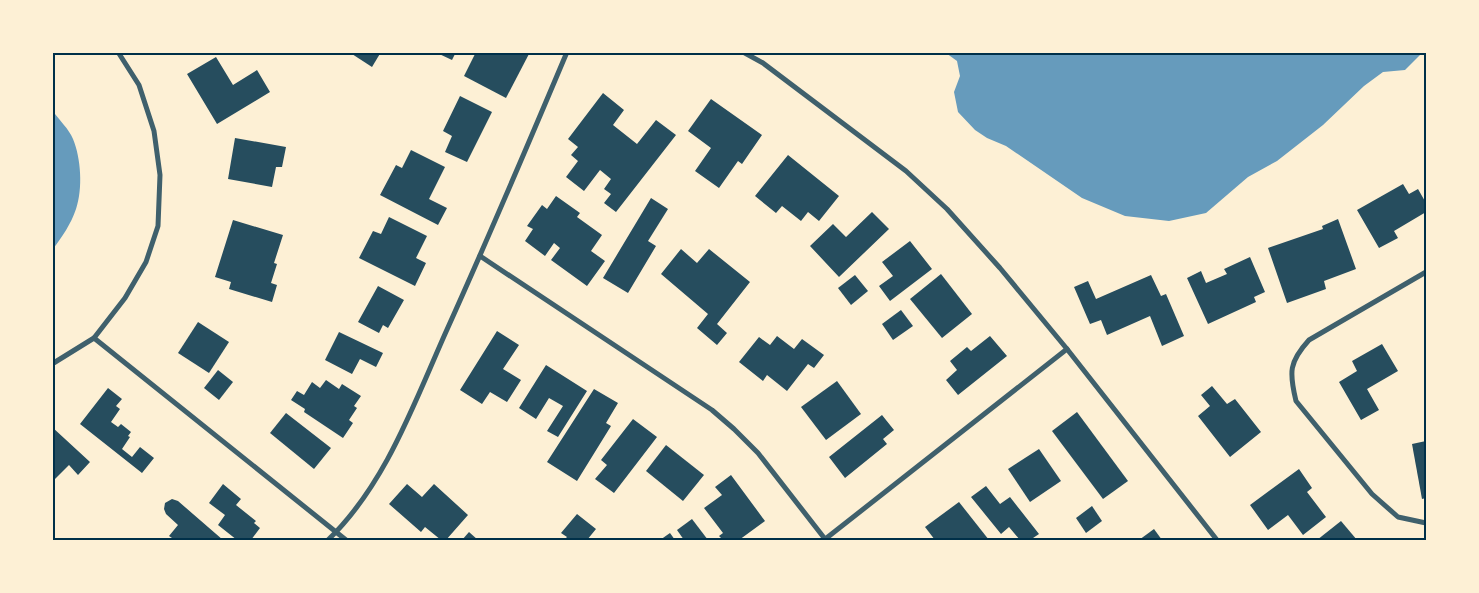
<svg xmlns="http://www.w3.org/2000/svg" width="1479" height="593" viewBox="0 0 1479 593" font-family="'Crimson Pro',serif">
<rect width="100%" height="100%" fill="#fdf0d5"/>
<g fill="#669bbc">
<polygon points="946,53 946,52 1422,53 1405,70 1383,72 1364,86 1323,125 1277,161 1248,177 1206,213 1169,221 1125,216 1082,198 1006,146 987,138 975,130 958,112 954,92 960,76 957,61"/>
<path d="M53,111c6,9 16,18 20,28 8,19 10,50 3,70 -5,15 -14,28 -23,40z"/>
</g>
<g fill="#264d5e">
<polygon points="353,52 381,52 372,67 352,54"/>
<polygon points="435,52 456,52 452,60"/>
<polygon points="476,52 530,52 506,98 464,76"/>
<polygon points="216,57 233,85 257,70 270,92 217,124 187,74"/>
<polygon points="603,93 624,110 613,125 637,144 656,120 676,135 616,212 604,203 611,194 604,189 611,179 600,170 584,191 566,177 578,161 571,155 578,147 568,139"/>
<polygon points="460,96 492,112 467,162 445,152 452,136 443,131"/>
<polygon points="711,99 762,135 742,164 738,161 719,188 695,171 711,148 688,131"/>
<polygon points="235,138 286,147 282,167 276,167 272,187 228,179"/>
<polygon points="411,150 445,167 429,199 447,208 438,225 380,195 396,165 402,168"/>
<polygon points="788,155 839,196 819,221 808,212 801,221 782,206 776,213 755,196"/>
<polygon points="1403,184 1409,194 1418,189 1426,203 1426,212 1394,231 1398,238 1379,248 1357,210"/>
<polygon points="556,196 580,213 577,217 602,235 591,251 605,261 587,286 551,260 560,248 554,243 545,256 525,241 533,229 527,226 542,205 547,209"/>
<polygon points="651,198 668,209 648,241 656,246 628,293 603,278"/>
<polygon points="872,212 889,229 839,277 810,246 833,224 846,237"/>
<polygon points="389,217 427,236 416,258 426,263 415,286 359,258 373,231 381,234"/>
<polygon points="1338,219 1356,269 1324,281 1326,289 1287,303 1268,248 1323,229 1322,226"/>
<polygon points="233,220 283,235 274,263 277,264 271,283 277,285 272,302 229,289 231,282 215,277"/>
<polygon points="910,241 932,269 890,301 879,286 893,276 882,262"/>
<polygon points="681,249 697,263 709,249 750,282 717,324 727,333 717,345 697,328 708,314 661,274"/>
<polygon points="1250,257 1265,292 1254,297 1256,302 1208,324 1187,278 1201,271 1206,283 1227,274 1224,269"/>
<polygon points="941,274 972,314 942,338 910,299"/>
<polygon points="855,275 868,291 851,305 838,288"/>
<polygon points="1151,275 1161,296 1166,294 1184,336 1162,346 1150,316 1107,335 1101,320 1090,324 1074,287 1088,281 1096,299"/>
<polygon points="378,286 404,300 388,328 383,325 379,333 358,322"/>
<polygon points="901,310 913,326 893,340 882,324"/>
<polygon points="198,322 229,342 209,373 178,353"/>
<polygon points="497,331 519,345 503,369 521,380 507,402 490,392 482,404 460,390"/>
<polygon points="339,332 383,353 376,367 360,359 352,374 325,360"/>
<polygon points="777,336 794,349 802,339 824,355 814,368 808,364 787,391 767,375 763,381 739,362 759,337 770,345"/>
<polygon points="990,336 1007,356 958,395 946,380 957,370 950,361 967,347 971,351"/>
<polygon points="1382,344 1398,371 1367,389 1379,410 1361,420 1339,382 1357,371 1352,361"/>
<polygon points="546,365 587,391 558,437 547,431 563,406 549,398 536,419 519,408"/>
<polygon points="218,370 233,382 219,400 204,388"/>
<polygon points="326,380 339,389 342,384 361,396 354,406 357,408 349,420 353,423 343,438 304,412 305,409 291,400 297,391 304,395 312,382 320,388"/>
<polygon points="837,381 861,414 826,440 801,407"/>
<polygon points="1212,386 1227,404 1235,399 1261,432 1230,457 1198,416 1210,406 1201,395"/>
<polygon points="108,388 122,399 116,406 120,409 111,422 118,427 121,424 131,432 128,436 130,437 122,449 132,457 140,447 154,458 142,473 80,424"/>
<polygon points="594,389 618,403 606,423 611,426 577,481 547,462"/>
<polygon points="1077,412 1128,481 1103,499 1052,431"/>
<polygon points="286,413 331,448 314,469 270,433"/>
<polygon points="882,415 894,430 883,439 887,444 845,478 829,457"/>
<polygon points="633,419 657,437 614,493 595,479 607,465 601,460"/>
<polygon points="52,427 90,462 78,475 69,465 52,482"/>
<polygon points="1426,441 1426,498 1422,499 1412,444"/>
<polygon points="666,445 704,475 683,501 646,471"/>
<polygon points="1039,449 1061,481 1030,502 1008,469"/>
<polygon points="1299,469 1312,488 1307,492 1326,517 1303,535 1288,515 1268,530 1250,505"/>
<polygon points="731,475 765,521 739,540 723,540 719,536 723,533 704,508 722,495 715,487"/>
<polygon points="223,484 241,499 236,505 256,521 254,523 260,528 251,540 237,540 218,525 225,515 209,503"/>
<polygon points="407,484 422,497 434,484 468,515 446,540 441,540 425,527 421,532 389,504"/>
<polygon points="986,486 1000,504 1010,497 1039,534 1030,540 1020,540 1009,527 1001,534 971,497"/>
<polygon points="172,499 178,501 223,540 175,540 169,536 178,525 166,514 164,509 165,503"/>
<polygon points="959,502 989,540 935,540 925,527"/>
<polygon points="1092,506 1102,521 1086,533 1076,518"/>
<polygon points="577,514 596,529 587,540 564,540 567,537 561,533"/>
<polygon points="692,519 708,540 684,540 677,530"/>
<polygon points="1341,521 1357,540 1317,540"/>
<polygon points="1154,529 1162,540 1139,540"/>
<polygon points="469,532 478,540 462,540"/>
<polygon points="670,533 675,540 660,540"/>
</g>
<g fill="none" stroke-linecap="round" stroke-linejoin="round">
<g stroke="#3f606c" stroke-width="5">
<polyline points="743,52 763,63 906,171 947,209 1000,268 1067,349 1217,540"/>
<polyline points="480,256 712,410 734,429 758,453 825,539"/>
<path d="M1426,272l-117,68c-20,22 -20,32 -13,61l76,93 26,23 28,6"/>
<polyline points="94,338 346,540"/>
<polyline points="52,364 94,338 125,298 146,262 158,226 160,175 154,131 139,85 118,52"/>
<path d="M328,540c57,-55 85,-134 117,-206 42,-93 82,-187 122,-282"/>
<polyline points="824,540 1067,349"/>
</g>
</g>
<rect width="1479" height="593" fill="none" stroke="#fdf0d5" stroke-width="108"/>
<rect x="54" y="54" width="1371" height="485" fill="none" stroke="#003049" stroke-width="2"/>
</svg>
